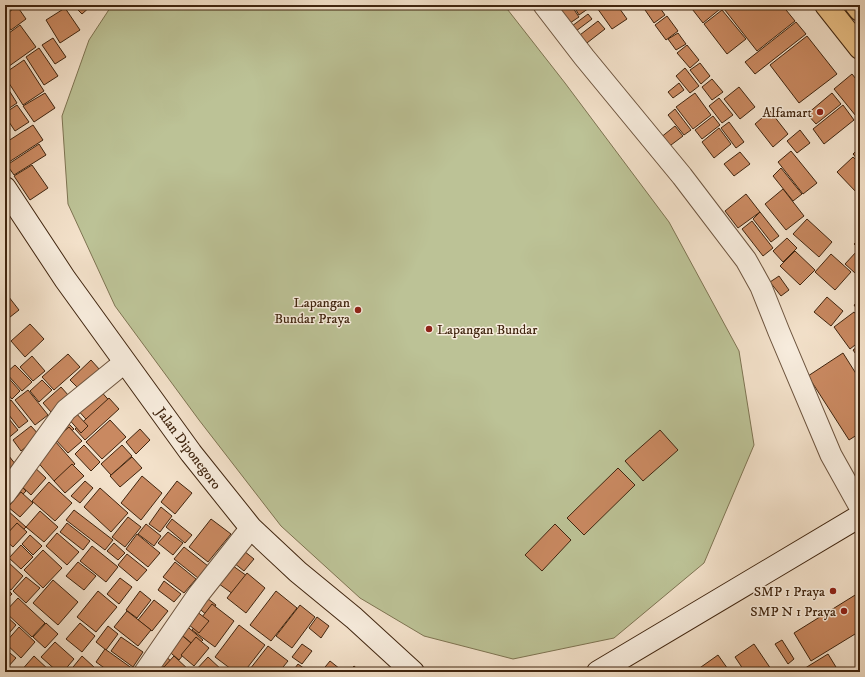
<svg xmlns="http://www.w3.org/2000/svg" width="865" height="677" viewBox="0 0 865 677" font-family="'IM FELL DW Pica',serif">
<rect width="100%" height="100%" fill="#f3e1ca"/>
<filter id="stains"><feTurbulence type="fractalNoise" baseFrequency=".005" numOctaves="4"/><feColorMatrix values="0 0 0 0 .2 0 0 0 0 .09 0 0 0 0 .02 0 0 0 .5 -.17"/></filter>
<radialGradient id="worn" r=".72"><stop offset=".6" stop-color="#630" stop-opacity="0"/><stop offset="1" stop-color="#630" stop-opacity=".3"/></radialGradient>
<polygon fill="#bcc296" stroke="#7e7452" points="112,5 504,5 565,83 669,222 739,351 754,445 704,563 614,638 513,659 424,636 360,598 281,526 199,420 115,306 68,204 62,116 89,40"/>
<g fill="#c98961" stroke="#40250f">
<polygon points="73,5 92,5 82,14"/>
<polygon points="553,5 571,5 579,17 567,25"/>
<polygon points="573,5 592,5 592,6 579,15"/>
<polygon points="595,5 617,5 627,19 612,29"/>
<polygon points="646,5 658,5 665,15 654,23 643,7"/>
<polygon points="689,5 717,5 720,9 703,23"/>
<polygon points="721,5 782,5 795,21 757,51"/>
<polygon points="17,6 26,19 11,30 5,22 5,15"/>
<polygon points="65,8 80,30 60,43 46,20"/>
<polygon points="722,10 746,39 727,54 704,24"/>
<polygon points="588,14 592,19 576,31 572,26"/>
<polygon points="667,16 678,31 666,40 655,25"/>
<polygon points="598,21 605,29 583,46 576,38"/>
<polygon points="796,22 806,34 755,74 745,62"/>
<polygon points="5,25 9,30 5,33"/>
<polygon points="20,25 36,47 5,69 5,36"/>
<polygon points="678,33 686,44 676,50 668,39"/>
<polygon points="807,36 837,74 799,103 770,65"/>
<polygon points="53,38 66,57 55,64 42,45"/>
<polygon points="687,45 699,60 690,68 677,53"/>
<polygon points="39,48 58,76 44,85 26,57"/>
<polygon points="24,60 44,91 23,105 5,77 5,73"/>
<polygon points="700,63 710,76 701,84 690,70"/>
<polygon points="685,68 699,86 690,93 676,76"/>
<polygon points="852,74 860,84 860,121 834,89"/>
<polygon points="712,79 723,92 712,100 702,87"/>
<polygon points="679,83 684,90 673,98 668,92"/>
<polygon points="5,84 17,103 5,111"/>
<polygon points="739,87 755,107 740,119 724,99"/>
<polygon points="45,93 55,108 34,122 23,106"/>
<polygon points="695,93 711,115 693,129 676,107"/>
<polygon points="832,93 841,104 816,124 807,114"/>
<polygon points="719,98 733,115 722,123 709,106"/>
<polygon points="17,105 29,122 15,131 5,116 5,113"/>
<polygon points="843,105 854,120 824,144 813,129"/>
<polygon points="675,109 691,130 684,135 668,115"/>
<polygon points="770,111 788,134 773,147 755,124"/>
<polygon points="713,116 720,125 702,139 695,130"/>
<polygon points="5,121 10,129 5,132"/>
<polygon points="729,122 744,142 736,148 721,128"/>
<polygon points="33,125 43,140 9,162 5,155 5,143"/>
<polygon points="675,126 683,136 667,148 660,138"/>
<polygon points="719,128 731,144 714,158 702,142"/>
<polygon points="800,130 810,143 797,153 787,141"/>
<polygon points="39,144 46,155 14,175 7,165"/>
<polygon points="860,147 860,162 853,154"/>
<polygon points="791,151 817,183 803,194 778,162"/>
<polygon points="740,152 750,164 734,176 724,164"/>
<polygon points="853,157 860,164 860,190 857,193 837,172"/>
<polygon points="32,165 48,188 30,200 14,176"/>
<polygon points="781,168 802,194 793,201 773,176"/>
<polygon points="783,189 804,216 786,230 765,204"/>
<polygon points="746,194 760,212 738,228 725,211"/>
<polygon points="760,212 779,236 771,242 753,219"/>
<polygon points="807,219 832,242 819,257 793,234"/>
<polygon points="752,221 773,248 763,256 742,229"/>
<polygon points="787,238 797,248 783,262 773,251"/>
<polygon points="860,238 860,250 854,244"/>
<polygon points="795,251 815,270 800,285 780,266"/>
<polygon points="857,251 860,254 860,267 855,273 845,264"/>
<polygon points="831,254 851,272 835,290 815,272"/>
<polygon points="779,276 789,290 781,296 770,282"/>
<polygon points="5,292 19,310 5,321"/>
<polygon points="827,297 843,311 831,326 814,312"/>
<polygon points="860,301 860,313 854,305"/>
<polygon points="854,312 860,319 860,341 850,349 834,327"/>
<polygon points="30,324 44,339 25,357 11,341"/>
<polygon points="860,345 860,360 853,350"/>
<polygon points="843,353 860,380 860,433 849,440 808,376"/>
<polygon points="68,354 80,367 54,390 42,377"/>
<polygon points="32,356 45,371 33,381 20,367"/>
<polygon points="91,360 100,370 79,389 70,380"/>
<polygon points="15,365 32,382 22,391 6,373"/>
<polygon points="5,374 20,391 12,399 5,391"/>
<polygon points="42,380 52,390 39,402 30,391"/>
<polygon points="61,387 69,396 51,412 43,403"/>
<polygon points="98,388 114,406 92,426 76,408"/>
<polygon points="28,390 48,415 35,425 15,400"/>
<polygon points="109,398 119,409 85,440 75,429"/>
<polygon points="11,400 28,421 19,428 5,410 5,405"/>
<polygon points="73,410 88,426 81,433 67,417"/>
<polygon points="5,414 18,430 6,440 5,438"/>
<polygon points="65,420 74,429 60,441 52,432"/>
<polygon points="110,420 126,437 102,459 86,442"/>
<polygon points="31,426 40,436 21,451 13,440"/>
<polygon points="69,427 82,441 68,453 55,439"/>
<polygon points="140,429 150,440 136,454 126,442"/>
<polygon points="660,430 678,450 643,481 625,461"/>
<polygon points="55,441 75,464 55,482 35,459"/>
<polygon points="84,445 100,462 91,471 75,454"/>
<polygon points="122,445 132,456 111,475 101,464"/>
<polygon points="5,451 16,465 5,474"/>
<polygon points="132,457 142,468 120,487 110,476"/>
<polygon points="72,464 84,476 65,493 54,481"/>
<polygon points="32,465 46,478 31,495 17,482"/>
<polygon points="618,468 635,485 584,535 567,518"/>
<polygon points="142,476 162,493 141,520 121,503"/>
<polygon points="85,481 93,488 80,503 71,496"/>
<polygon points="177,481 192,493 175,514 161,502"/>
<polygon points="49,482 72,503 55,521 32,501"/>
<polygon points="19,484 26,491 12,506 5,500"/>
<polygon points="100,488 128,513 111,532 84,507"/>
<polygon points="21,492 33,503 20,517 8,507"/>
<polygon points="161,507 172,516 160,532 149,524"/>
<polygon points="7,510 26,527 5,549 5,513"/>
<polygon points="74,510 113,540 105,550 66,520"/>
<polygon points="40,511 58,527 44,542 26,527"/>
<polygon points="128,517 141,527 125,547 112,537"/>
<polygon points="172,519 192,535 185,543 166,527"/>
<polygon points="211,519 231,534 208,562 189,547"/>
<polygon points="17,523 27,532 13,547 5,540 5,536"/>
<polygon points="67,523 90,541 83,550 60,532"/>
<polygon points="146,524 161,536 154,546 138,534"/>
<polygon points="555,524 571,540 542,571 525,555"/>
<polygon points="168,532 183,543 173,555 158,543"/>
<polygon points="57,533 79,552 67,565 46,546"/>
<polygon points="137,534 160,553 148,567 126,549"/>
<polygon points="30,535 42,546 33,555 22,544"/>
<polygon points="114,543 125,553 118,560 107,551"/>
<polygon points="5,544 9,548 5,553"/>
<polygon points="21,545 33,557 21,569 9,558"/>
<polygon points="92,546 118,567 106,582 80,561"/>
<polygon points="184,547 208,566 198,578 174,559"/>
<polygon points="239,547 254,559 244,571 229,559"/>
<polygon points="43,550 62,568 43,588 24,570"/>
<polygon points="127,554 147,570 137,581 118,565"/>
<polygon points="8,562 23,576 11,590 5,584 5,566"/>
<polygon points="78,562 96,576 84,590 66,576"/>
<polygon points="175,562 196,579 184,593 163,577"/>
<polygon points="229,563 247,576 233,594 215,581"/>
<polygon points="247,573 265,588 246,613 227,598"/>
<polygon points="26,577 40,588 26,603 13,591"/>
<polygon points="120,578 132,587 119,604 107,594"/>
<polygon points="53,580 78,602 58,625 33,603"/>
<polygon points="164,581 181,594 174,602 158,590"/>
<polygon points="5,587 12,594 5,601"/>
<polygon points="98,591 117,607 96,632 77,617"/>
<polygon points="140,591 151,600 137,618 126,610"/>
<polygon points="276,591 297,608 271,641 250,625"/>
<polygon points="860,592 860,631 811,661 794,633"/>
<polygon points="203,595 216,605 208,616 195,605"/>
<polygon points="18,598 45,623 32,637 5,612"/>
<polygon points="154,600 168,611 152,631 138,620"/>
<polygon points="212,604 234,621 215,647 192,630"/>
<polygon points="300,605 315,617 292,648 276,636"/>
<polygon points="192,608 209,621 199,633 183,620"/>
<polygon points="127,611 151,630 138,646 114,627"/>
<polygon points="5,615 16,625 5,638"/>
<polygon points="317,617 329,626 321,638 309,628"/>
<polygon points="46,623 58,634 45,648 33,637"/>
<polygon points="80,623 95,636 82,652 66,639"/>
<polygon points="183,623 203,640 196,647 176,630"/>
<polygon points="239,625 265,645 244,672 235,672 215,657"/>
<polygon points="108,626 118,634 106,650 96,642"/>
<polygon points="19,627 35,642 21,658 5,643"/>
<polygon points="178,632 192,644 179,660 165,648"/>
<polygon points="121,637 143,652 133,667 111,651"/>
<polygon points="196,637 209,648 194,666 181,655"/>
<polygon points="782,640 794,659 788,664 775,644"/>
<polygon points="55,642 74,659 63,672 58,672 41,657"/>
<polygon points="302,644 312,651 302,664 292,657"/>
<polygon points="754,644 773,672 745,672 735,657"/>
<polygon points="268,646 288,661 279,672 253,672 250,669"/>
<polygon points="5,649 16,658 7,668 5,666"/>
<polygon points="105,649 133,669 131,672 110,672 96,662"/>
<polygon points="162,653 173,663 167,670 156,660"/>
<polygon points="828,654 839,672 803,672 802,670"/>
<polygon points="718,655 730,672 694,672"/>
<polygon points="34,656 51,672 20,672"/>
<polygon points="82,656 95,668 91,672 69,672"/>
<polygon points="174,656 191,672 170,672 164,667"/>
<polygon points="208,657 224,672 194,672"/>
<polygon points="330,661 340,669 338,672 321,672"/>
<polygon points="156,663 166,672 148,672"/>
<polygon points="298,664 309,672 292,672"/>
<polygon points="354,666 361,672 348,672"/>
<polygon points="98,668 105,672 95,672"/>
</g>
<g fill="none" stroke-linecap="round" stroke-linejoin="round">
<g stroke="#6d543e" stroke-width="23">
<g id="street">
<polyline points="544,5 584,57 682,176 746,260 761,287 779,332 831,455 860,507"/>
<polyline points="5,494 66,410 125,362"/>
<polyline points="145,672 198,595 251,528"/>
</g>
</g>
<g stroke="#40250f" stroke-width="24">
<g id="secondary">
<polyline points="5,188 65,279 191,453 251,528 298,572 354,618 413,672"/>
<polyline points="598,672 860,516"/>
</g>
</g>
<g stroke="#40250f" stroke-width="24">
<g id="highway">
<polyline points="826,5 860,48"/>
<polyline points="856,5 860,10"/>
</g>
</g>
<use href="#street" stroke="#f7ecdd" stroke-width="21"/>
<use href="#secondary" stroke="#f7ecdd" stroke-width="22"/>
<use href="#highway" stroke="#eac085" stroke-width="22"/>
</g>
<g fill="#8f2418" stroke="#f7ecdd" stroke-width="1.5">
<circle cx="820" cy="112" r="4"/>
<circle cx="358" cy="310" r="4"/>
<circle cx="429" cy="329" r="4"/>
<circle cx="833" cy="591" r="4"/>
<circle cx="844" cy="611" r="4"/>
</g>
<g text-anchor="middle" stroke-width="3" stroke-linejoin="round" paint-order="stroke">
<g font-size="14" fill="#40250f" stroke="#f7ecdd" text-anchor="end">
<text x="812" y="117">Alfamart</text>
<text x="350" y="307">Lapangan<tspan x="350" dy="16">Bundar Praya</tspan></text>
<text x="437" y="334" text-anchor="start">Lapangan Bundar</text>
<text x="825" y="596">SMP 1 Praya</text>
<text x="836" y="616">SMP N 1 Praya</text>
</g>
<g font-size="14" fill="#40250f" stroke="#f7ecdd">
<text transform="translate(189 448) rotate(53)" y="5">Jalan Diponegoro</text>
</g>
</g>
<rect width="865" height="677" fill="none" stroke="#f3e1ca" stroke-width="20"/>
<rect x="6" y="6" width="853" height="665" fill="none" stroke="#40250f" stroke-width="2"/>
<rect x="10" y="10" width="845" height="657" fill="none" stroke="#40250f"/>
<rect width="100%" height="100%" filter="url(#stains)"/>
<rect width="100%" height="100%" fill="url(#worn)"/>
</svg>
